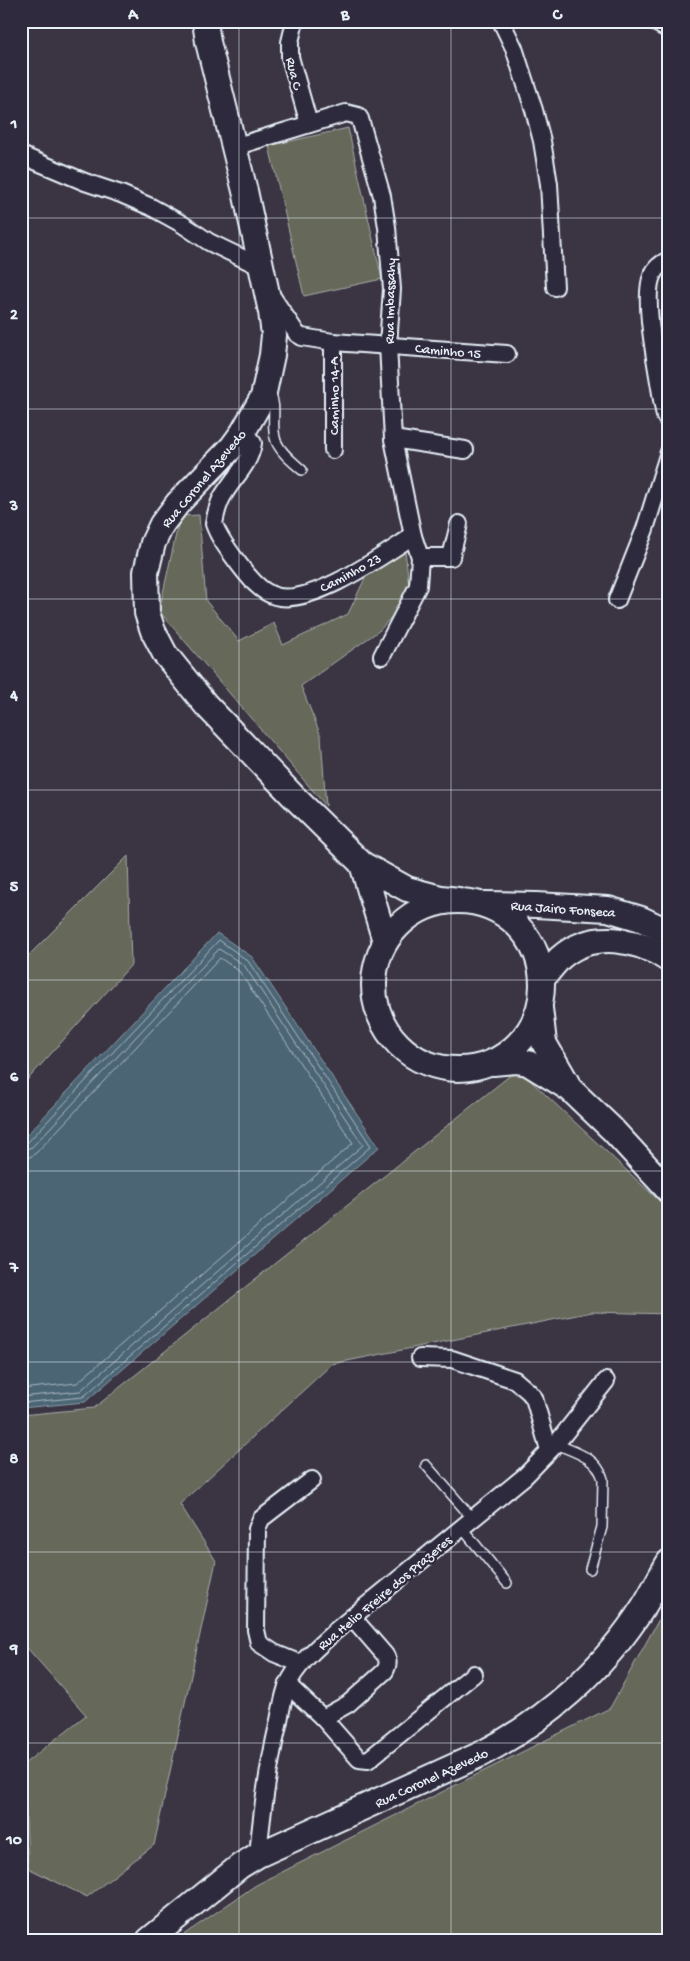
<svg xmlns="http://www.w3.org/2000/svg" width="690" height="1961" viewBox="0 0 690 1961" font-family="'Gochi Hand',sans-serif">
<rect width="100%" height="100%" fill="#3b3443"/>
<filter id="ink" filterUnits="userSpaceOnUse"><feTurbulence type="fractalNoise" baseFrequency=".02" numOctaves="2"/><feDisplacementMap in="SourceGraphic" scale="10" xChannelSelector="R" yChannelSelector="G"/><feConvolveMatrix kernelMatrix="1 2 1 2 8 2 1 2 1" color-interpolation-filters="sRGB"/></filter>
<g filter="url(#ink)">
<g fill="#66695a" stroke="#a7ada9">
<polygon points="348,128 382,279 304,296 269,146"/>
<polygon points="199,515 206,601 239,641 274,623 283,645 348,614 366,576 405,549 410,595 380,630 301,686 321,736 326,806 159,611 180,516"/>
<polygon points="128,856 131,965 21,1087 21,963"/>
<polygon points="518,1069 669,1210 669,1314 592,1312 332,1364 180,1504 216,1561 154,1845 87,1897 28,1868 24,1764 86,1715 21,1641 21,1415 94,1408"/>
<polygon points="669,1601 669,1940 176,1940 256,1885 610,1708"/>
</g>
<polygon fill="#4c6574" stroke="#8a9da9" points="217,933 252,957 379,1147 85,1402 21,1408 21,1141"/>
<g fill="none" stroke-linecap="round" stroke-linejoin="round">
<g stroke="#aab9c3" stroke-width="1">
<polyline points="21,1144 27,1143 219,940 248,961 371,1146 83,1397 21,1403"/>
<polyline points="21,1151 32,1147 219,949 244,965 363,1145 80,1391 21,1397"/>
<polyline points="21,1158 30,1157 36,1153 220,958 239,971 353,1143 77,1383 21,1389"/>
</g>
<g stroke="#e8f1f8" stroke-width="12">
<g id="lane">
<path d="M270,392c8,16 0,33 6,49 5,12 17,21 26,29"/>
<path d="M556,1444c18,8 41,13 47,35l-1,48 -12,42"/>
<polyline points="426,1465 473,1519"/>
<polyline points="462,1528 507,1583"/>
</g>
</g>
<g stroke="#e8f1f8" stroke-width="20">
<g id="street">
<polyline points="295,21 290,42 290,57 309,124"/>
<polyline points="501,21 514,48 534,110 542,141 549,184 555,287"/>
<polyline points="653,21 669,30"/>
<polyline points="234,147 346,113 358,116 360,119 382,196 387,227 392,289 388,345 393,439 413,536 420,557 418,586 382,656"/>
<polyline points="21,155 85,182 121,194 151,207 182,224 209,242 261,267"/>
<path d="M669,260c-8,3 -14,8 -17,16 -10,23 6,96 10,124l3,16 4,6"/>
<polyline points="271,295 297,334 302,337 333,342 507,354"/>
<path d="M243,432l10,11c-3,20 -16,31 -27,48 -7,9 -10,21 -12,33 5,14 15,27 24,39 10,13 21,28 37,33 36,11 108,-41 138,-60"/>
<polyline points="393,439 465,450"/>
<polyline points="333,450 333,342"/>
<polyline points="420,557 451,557 459,524"/>
<polyline points="617,600 645,529 669,452"/>
<polyline points="420,1358 452,1359 515,1380 529,1392 534,1398 549,1450"/>
<polyline points="301,1664 274,1653 259,1643 256,1630 257,1529 261,1519 312,1480"/>
<path d="M288,1685l35,33 25,-14 37,-33c3,-6 4,-10 0,-16l-33,-38"/>
<polyline points="323,1718 359,1759 368,1760 474,1674"/>
<path d="M258,1855c4,-44 10,-87 20,-130 3,-13 5,-29 10,-41 10,-21 29,-36 46,-52l191,-156 31,-32 50,-63"/>
</g>
</g>
<g stroke="#e8f1f8" stroke-width="28">
<g id="secondary">
<polyline points="205,21 208,42 245,191 271,312 274,335 272,355 263,397 243,432 232,447 178,503 162,524 153,543 146,572 147,613 153,631 165,654 206,705 293,796 362,864 407,889 441,898 458,900"/>
<polyline points="362,864 385,941"/>
<circle cx="458" cy="985" r="84"/>
<polyline points="485,904 536,905 608,909 641,919 669,932"/>
<path d="M542,979c6,-7 12,-15 18,-21 32,-28 77,-20 109,2"/>
<polyline points="540,1008 544,1043 567,1083"/>
<polyline points="493,1063 516,1061 528,1063 570,1089 612,1129 669,1191"/>
<path d="M149,1940l91,-74 18,-11 221,-100c67,-34 125,-86 165,-149 9,-14 16,-30 25,-44"/>
</g>
</g>
<use href="#lane" stroke="#2f2a3d" stroke-width="9"/>
<use href="#street" stroke="#2f2a3d" stroke-width="16"/>
<use href="#secondary" stroke="#2f2a3d" stroke-width="24"/>
</g>
</g>
<path fill="none" stroke="#e8f1f8" stroke-width="1" stroke-opacity="0.55" d="M239,21v1919M451,21v1919M21,218h648M21,409h648M21,599h648M21,790h648M21,980h648M21,1171h648M21,1362h648M21,1552h648M21,1743h648"/>
<g text-anchor="middle" stroke-width="5" stroke-linejoin="round" paint-order="stroke">
<g font-size="14" fill="#e8f1f8" stroke="#2f2a3d">
<text transform="translate(295 73) rotate(76)" y="5">Rua C</text>
<text transform="translate(389 301) rotate(-89)" y="5">Rua Imbassahy</text>
<text transform="translate(448 350) rotate(5)" y="5">Caminho 15</text>
<text transform="translate(333 396) rotate(-90)" y="5">Caminho 14-A</text>
<text transform="translate(203 478) rotate(-50)" y="5">Rua Coronel Azevedo</text>
<text transform="translate(350 572) rotate(-28)" y="5">Caminho 23</text>
<text transform="translate(563 908) rotate(4)" y="5">Rua Jairo Fonseca</text>
<text transform="translate(384 1592) rotate(-40)" y="5">Rua Helio Freire dos Prazeres</text>
<text transform="translate(431 1777) rotate(-25)" y="5">Rua Coronel Azevedo</text>
</g>
</g>
<rect width="690" height="1961" fill="none" stroke="#2f2a3d" stroke-width="55"/>
<rect x="28" y="28" width="634" height="1906" fill="none" stroke="#e8f1f8" stroke-width="2"/>
<g font-size="16" text-anchor="middle" font-weight="bold" fill="#e8f1f8">
<text x="133" y="19">A</text>
<text x="345" y="19">B</text>
<text x="557" y="19">C</text>
<text x="14" y="128">1</text>
<text x="14" y="319">2</text>
<text x="14" y="510">3</text>
<text x="14" y="700">4</text>
<text x="14" y="891">5</text>
<text x="14" y="1081">6</text>
<text x="14" y="1272">7</text>
<text x="14" y="1463">8</text>
<text x="14" y="1653">9</text>
<text x="14" y="1844">10</text>
</g>
</svg>
